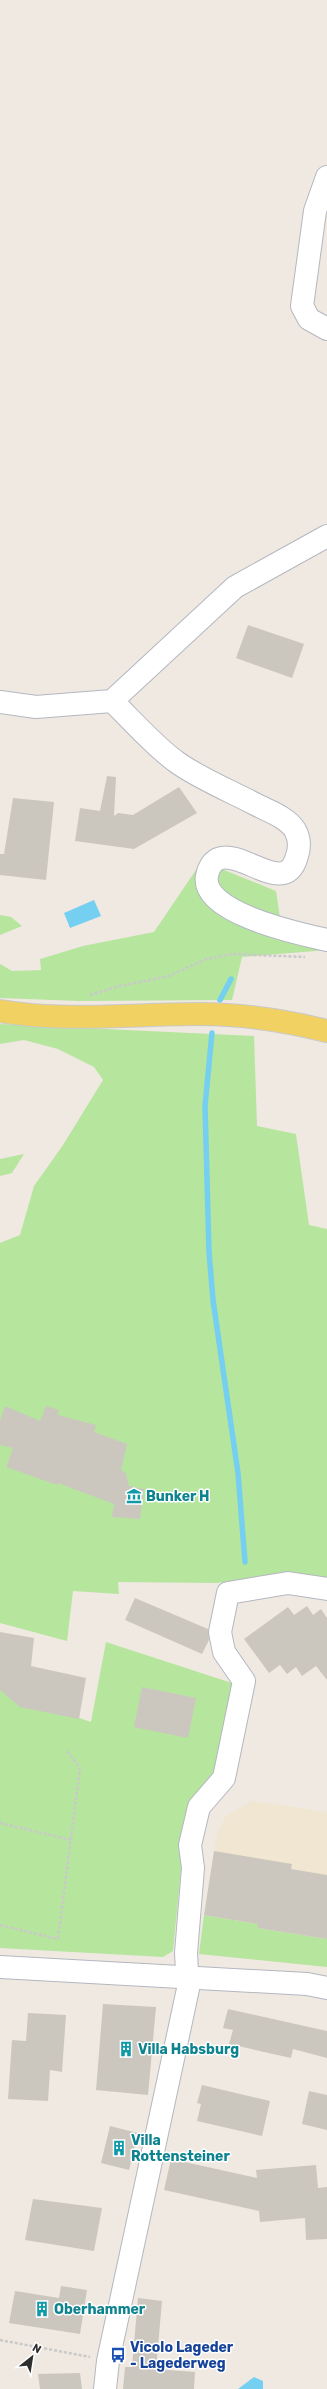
<svg xmlns="http://www.w3.org/2000/svg" width="327" height="2389" viewBox="0 0 327 2389" font-family="Rubik,sans-serif">
<rect width="100%" height="100%" fill="#efe9e1"/>
<polygon fill="#f0e6d1" points="252,1801 327,1812 327,1967 199,1954 217,1834 226,1816"/>
<g fill="#b6e59e">
<polygon points="202,861 276,891 281,924 327,950 242,957 232,1000 79,1001 0,998 0,964 12,971 41,970 40,959 83,946 154,932"/>
<polygon points="0,915 11,917 22,926 0,935"/>
<polygon points="0,1024 254,1036 257,1126 296,1134 309,1225 327,1229 327,1584 281,1576 216,1583 118,1582 119,1594 73,1591 67,1641 0,1623 0,1243 20,1235 34,1186 63,1145 103,1080 94,1067 58,1049 24,1040 0,1044"/>
<polygon points="24,1154 12,1173 0,1176 0,1159"/>
<polygon points="106,1642 238,1685 221,1767 187,1809 173,1951 163,1957 0,1948 0,1690 91,1722"/>
<polygon points="204,1915 258,1924 258,1928 327,1939 327,1967 199,1954"/>
</g>
<g fill="#75cff0">
<polygon points="94,900 101,916 70,928 64,913"/>
<polygon points="254,2377 263,2381 263,2389 238,2389"/>
</g>
<g fill="none" stroke-linecap="round" stroke-linejoin="round">
<g stroke="#75cff0" stroke-width="5.5">
<polyline points="220,1000 231,979"/>
<polyline points="212,1033 205,1106 209,1252 213,1300 238,1473 245,1562"/>
</g>
</g>
<g fill="#cbc7bf">
<polygon points="248,625 304,644 292,678 236,658"/>
<polygon points="107,776 116,777 114,816 118,813 133,815 179,787 197,813 134,849 75,841 80,808 100,811"/>
<polygon points="13,798 54,802 46,880 0,875 0,854 4,854"/>
<polygon points="5,1406 40,1421 46,1406 59,1410 58,1415 96,1425 94,1432 127,1444 121,1470 126,1473 129,1486 144,1489 140,1519 112,1517 114,1504 58,1483 57,1485 6,1467 13,1448 0,1445 0,1421"/>
<polygon points="135,1598 208,1629 209,1640 202,1654 125,1620"/>
<polygon points="307,1606 313,1615 321,1609 327,1618 327,1680 316,1666 302,1676 296,1667 287,1674 280,1665 269,1673 244,1639 288,1607 294,1615"/>
<polygon points="0,1632 34,1638 31,1666 86,1678 79,1719 20,1707 0,1690"/>
<polygon points="142,1687 196,1698 188,1738 134,1727"/>
<polygon points="214,1851 292,1864 291,1869 327,1875 327,1939 258,1928 258,1924 204,1915"/>
<polygon points="103,2004 156,2007 148,2095 96,2090"/>
<polygon points="228,2009 327,2031 327,2058 293,2049 291,2058 229,2044 233,2030 223,2028"/>
<polygon points="28,2013 66,2015 62,2072 50,2070 48,2101 8,2099 12,2040 26,2041"/>
<polygon points="202,2085 270,2101 262,2136 197,2121 201,2104 197,2103"/>
<polygon points="309,2091 327,2095 327,2130 302,2124"/>
<polygon points="110,2126 138,2133 129,2170 101,2163"/>
<polygon points="171,2159 257,2178 256,2170 316,2165 318,2188 327,2187 327,2239 306,2240 305,2218 260,2222 259,2211 164,2190"/>
<polygon points="33,2199 102,2208 94,2251 25,2240"/>
<polygon points="61,2286 87,2290 80,2334 9,2323 15,2291 59,2298"/>
<polygon points="138,2298 162,2301 156,2369 195,2372 194,2389 123,2389 125,2367 132,2367"/>
<polygon points="80,2373 82,2389 40,2389 38,2374"/>
</g>
<g fill="none" stroke-linecap="round" stroke-linejoin="round">
<g stroke="#b4b7c1" stroke-width="24">
<g id="minor">
<polyline points="327,177 315,211 302,306 309,319 327,329"/>
<path d="M112,701c20,19 44,47 66,62 23,16 52,28 77,41 13,7 32,13 40,26 5,9 5,17 2,26 -12,43 -55,-8 -79,3 -6,3 -10,10 -11,17 -7,37 94,58 120,64"/>
<polyline points="0,702 36,707 112,701 235,587 327,536"/>
<polyline points="0,1967 307,1984 327,1988"/>
<polyline points="105,2389 108,2361 188,1989 186,1953 193,1868 190,1845 199,1807 224,1778 244,1681 224,1652 220,1632 228,1593 288,1583 327,1589"/>
</g>
</g>
<g stroke="#c9c9c9" stroke-width="24">
<path id="major" d="M0,1011c67,11 133,3 200,3 43,0 86,7 127,17"/>
</g>
<g stroke="#c9c9c9" stroke-width="2.5" stroke-dasharray="3 2" stroke-linecap="butt">
<polyline points="90,995 120,986 169,976 206,959 232,954 305,957"/>
<polyline points="0,1823 71,1840"/>
<polyline points="0,1925 58,1939 80,1768 67,1751"/>
<polyline points="0,2340 90,2357"/>
</g>
<use href="#minor" stroke="#fff" stroke-width="22"/>
<use href="#major" stroke="#f2d163" stroke-width="22"/>
</g>
<defs>
<g id="museum-bare" transform="scale(1.2)"><path d="M0-6L6-3V-2H-6V-3ZM-5-1h2V3h-2ZM-1-1h2V3h-2ZM3-1h2V3H3ZM-6 4H6V6H-6Z" fill="#0f9aa8" stroke="#fff" stroke-width="2.5" paint-order="stroke"/></g>
<g id="building-bare" transform="scale(1.2)"><path d="M-4-6H4V6H1V3H-1V6H-4ZM-2.5-4.3h1.7v1.8h-1.7ZM.8-4.3h1.7v1.8H.8ZM-2.5-1h1.7V.8h-1.7ZM.8-1h1.7V.8H.8Z" fill="#0f9aa8" stroke="#fff" stroke-width="2.5" paint-order="stroke"/></g>
<g id="bus-bare" transform="scale(1.2)"><path d="M-5-6H5V4H4V6H2V4H-2V6H-4V4H-5ZM-3.5-4V0h7V-4ZM-3.5 1.2v1.5H-2V1.2ZM2 1.2v1.5H3.5V1.2Z" fill="#1a4fb4" stroke="#fff" stroke-width="2.5" paint-order="stroke"/></g>
</defs>
<g fill-rule="evenodd">
<use href="#museum-bare" x="134" y="1496"/>
<use href="#building-bare" x="126" y="2049"/>
<use href="#building-bare" x="119" y="2148"/>
<use href="#building-bare" x="42" y="2309"/>
<use href="#bus-bare" x="118" y="2355"/>
</g>
<g text-anchor="middle" stroke-width="3" stroke-linejoin="round" paint-order="stroke">
<g font-size="14" font-weight="bold" fill="#0d838f" stroke="#fff" text-anchor="start">
<text x="146" y="1501">Bunker H</text>
<text x="138" y="2054">Villa Habsburg</text>
<text x="131" y="2145">Villa<tspan x="131" dy="16">Rottensteiner</tspan></text>
<text x="54" y="2314">Oberhammer</text>
</g>
<g font-size="14" font-weight="bold" fill="#164399" stroke="#fff" text-anchor="start">
<text x="130" y="2352">Vicolo Lageder<tspan x="130" dy="16">- Lagederweg</tspan></text>
</g>
</g>
<g transform="translate(32 2357) rotate(30)" stroke="#ffffff" stroke-width="3" paint-order="stroke">
<path d="M0-3L7 15L0 10L-7 15Z" fill="#2e2e2e"/>
<text y="-6" font-size="11" font-weight="bold" text-anchor="middle" fill="#2e2e2e">N</text>
</g>
</svg>
